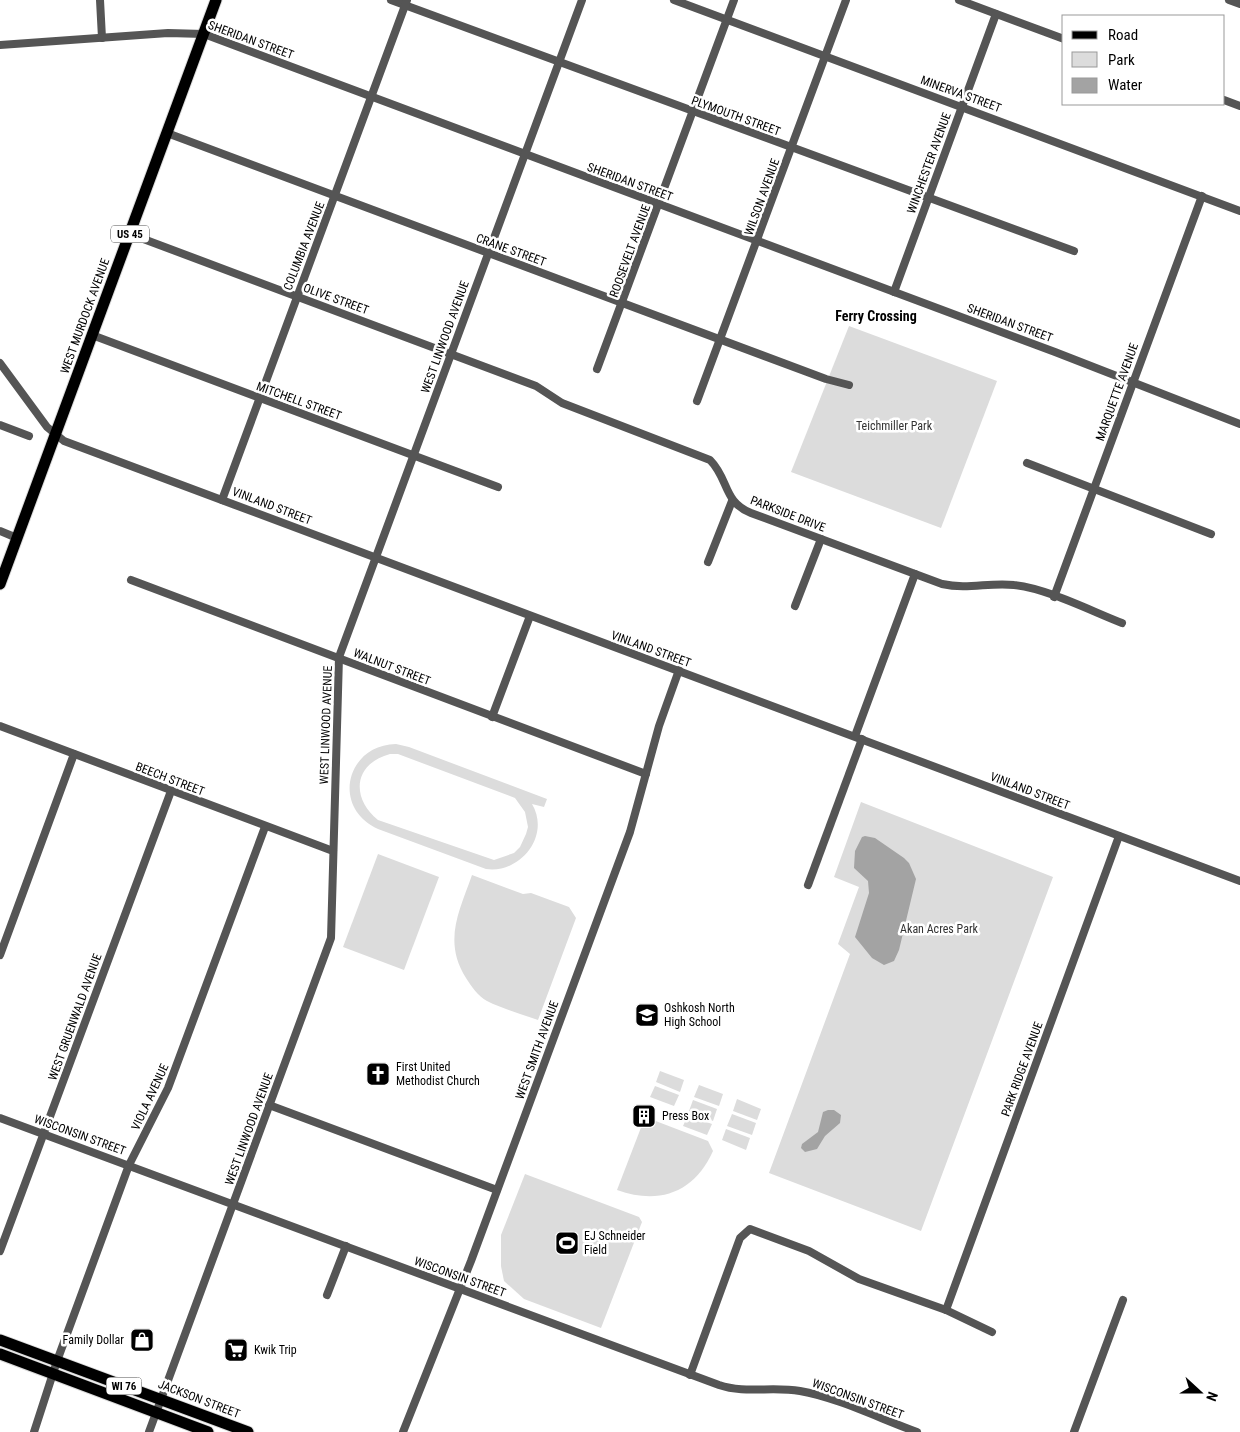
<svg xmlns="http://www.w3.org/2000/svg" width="1240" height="1432" viewBox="0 0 1240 1432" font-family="'Roboto Condensed',sans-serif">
<rect width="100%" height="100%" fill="#fff"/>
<g fill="#dcdcdc" fill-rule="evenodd">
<polygon points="849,326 997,381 941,528 791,472"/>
<path d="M396,744l13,3 138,52 -3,8 -12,-3c19,32 -12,70 -46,65l-108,-40c-47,-21 -32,-84 18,-85zM390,754h8l117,44 10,14 3,15 -2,7 -6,13 -6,6 -20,7 -116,-40c-27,-22 -25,-56 12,-66z"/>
<polygon points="861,802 1053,877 921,1231 769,1173 850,954 838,944 859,887 834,877"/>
<polygon points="378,854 439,877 404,970 343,947"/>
<path d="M472,875l51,19 8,-1 38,14 7,11 -38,102c-17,-6 -35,-11 -51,-19 -9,-5 -16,-15 -21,-23 -23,-37 -7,-66 6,-103z"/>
<polygon points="660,1071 684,1080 680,1092 656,1082"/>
<polygon points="699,1085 723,1094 719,1106 694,1097"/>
<polygon points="655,1086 679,1095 674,1106 650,1097"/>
<polygon points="737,1099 761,1109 757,1120 733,1111"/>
<polygon points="693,1100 717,1109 713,1121 689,1111"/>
<polygon points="732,1114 756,1123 752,1135 727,1126"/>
<polygon points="688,1115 712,1124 707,1135 683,1126"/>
<path d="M653,1120l55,21 5,10c-19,42 -54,54 -96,39l25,-65z"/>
<polygon points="726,1129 750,1138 746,1150 722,1140"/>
<polygon points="525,1174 639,1217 642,1222 601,1328 524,1299 504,1281 501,1266 501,1235"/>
</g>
<g fill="#a3a3a3">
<polygon points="865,836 875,838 904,858 909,863 916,879 899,950 894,961 884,965 872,958 855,937 869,893 868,881 854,868 855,851 862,837"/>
<polygon points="828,1110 834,1110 841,1115 840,1123 825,1136 817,1149 805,1152 801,1148 802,1144 818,1132 823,1112"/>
</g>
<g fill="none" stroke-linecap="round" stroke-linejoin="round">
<g stroke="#dbdbdb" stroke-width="13">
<g id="primary">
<polyline points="0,584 216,0"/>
<polyline points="0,1340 248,1432"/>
<polyline points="0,1354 208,1432"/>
</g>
</g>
<g stroke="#555" stroke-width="8">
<polyline points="100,0 102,38"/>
<polyline points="391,0 1074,251"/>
<polyline points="674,0 1240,211"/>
<polyline points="959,0 1064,39"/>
<polyline points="1229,0 1240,4"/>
<polyline points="0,45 168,33 204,34 1055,352 1240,424"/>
<polyline points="1224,100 1240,106"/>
<polyline points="167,133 826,379 849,385"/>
<path d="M130,234l406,152 26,17 148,57c19,19 13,42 41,53l191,71c26,6 47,-2 72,1 32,3 77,26 108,38"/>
<polyline points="894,292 996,14"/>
<polyline points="92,335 498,487"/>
<polyline points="0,363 47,427 64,441 1240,881"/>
<polyline points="597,369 734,0"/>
<polyline points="697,401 846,0"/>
<polyline points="0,425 29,436"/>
<polyline points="1027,463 1211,534"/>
<polyline points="222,500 407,0"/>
<polyline points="0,531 17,538"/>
<polyline points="708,562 732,501"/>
<polyline points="131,580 646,774"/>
<polyline points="1054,597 1202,196"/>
<polyline points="795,606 821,539"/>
<polyline points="492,717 530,616"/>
<polyline points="0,726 333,851"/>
<polyline points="855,736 915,574"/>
<polyline points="808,885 862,739"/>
<polyline points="0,955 74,754"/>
<polyline points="269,1105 497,1190"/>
<path d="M0,1118l719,267c26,9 53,1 81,6 36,6 81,28 117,41"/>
<polyline points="0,1251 171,791"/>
<polyline points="327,1295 346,1246"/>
<polyline points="946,1310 1119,836"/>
<polyline points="690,1375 740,1238 750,1229 809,1251 859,1279 946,1310 992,1332"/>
<polyline points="34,1432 57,1361 129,1165 168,1088 265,827"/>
<polyline points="149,1432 331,938 339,657 582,0"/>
<polyline points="403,1432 471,1261 630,832 659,726 679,670"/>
<polyline points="1074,1432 1123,1300"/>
</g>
<use href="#primary" stroke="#000" stroke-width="11"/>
</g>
<defs>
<g id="school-square" transform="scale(1.25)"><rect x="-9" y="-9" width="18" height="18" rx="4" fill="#000" stroke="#fff"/><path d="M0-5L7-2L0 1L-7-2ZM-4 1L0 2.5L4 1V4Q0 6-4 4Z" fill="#fff"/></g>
<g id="church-square" transform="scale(1.25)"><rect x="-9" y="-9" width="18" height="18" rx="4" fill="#000" stroke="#fff"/><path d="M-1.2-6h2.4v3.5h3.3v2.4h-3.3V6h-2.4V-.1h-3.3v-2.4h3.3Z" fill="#fff"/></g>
<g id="building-square" transform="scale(1.25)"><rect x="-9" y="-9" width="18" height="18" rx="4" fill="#000" stroke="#fff"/><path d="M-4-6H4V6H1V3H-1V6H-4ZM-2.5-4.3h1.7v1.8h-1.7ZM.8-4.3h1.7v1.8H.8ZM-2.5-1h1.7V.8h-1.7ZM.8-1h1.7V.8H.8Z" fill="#fff"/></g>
<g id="stadium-square" transform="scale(1.25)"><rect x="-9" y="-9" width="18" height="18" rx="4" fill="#000" stroke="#fff"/><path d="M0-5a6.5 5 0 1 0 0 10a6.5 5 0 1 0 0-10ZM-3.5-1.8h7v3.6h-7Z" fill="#fff"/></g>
<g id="shop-square" transform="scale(1.25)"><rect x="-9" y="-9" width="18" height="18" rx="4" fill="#000" stroke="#fff"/><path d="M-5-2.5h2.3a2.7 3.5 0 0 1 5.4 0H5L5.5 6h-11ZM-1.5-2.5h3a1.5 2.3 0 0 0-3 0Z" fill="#fff"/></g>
<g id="supermarket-square" transform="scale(1.25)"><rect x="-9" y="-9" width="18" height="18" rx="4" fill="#000" stroke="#fff"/><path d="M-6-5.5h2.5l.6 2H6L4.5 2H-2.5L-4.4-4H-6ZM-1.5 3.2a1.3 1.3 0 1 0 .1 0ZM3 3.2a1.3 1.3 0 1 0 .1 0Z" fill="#fff"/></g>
</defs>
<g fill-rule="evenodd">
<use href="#school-square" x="647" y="1015"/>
<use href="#church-square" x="378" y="1074"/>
<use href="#building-square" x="644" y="1116"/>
<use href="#stadium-square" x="567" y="1243"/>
<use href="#shop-square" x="142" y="1340"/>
<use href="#supermarket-square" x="236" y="1350"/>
</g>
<g text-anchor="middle" stroke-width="5" stroke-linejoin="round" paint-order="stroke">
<g fill="#fff" stroke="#4c4c4c" stroke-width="1">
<rect x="111" y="225.5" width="38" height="17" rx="4"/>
<rect x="106.5" y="1377.5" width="35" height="17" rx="4"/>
</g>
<g font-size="11" font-weight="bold" fill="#000">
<text x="130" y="238">US 45</text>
<text x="124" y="1390">WI 76</text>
</g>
<g font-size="12" fill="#000" stroke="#fff">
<text transform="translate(251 40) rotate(20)" y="4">SHERIDAN STREET</text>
<text transform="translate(961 94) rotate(20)" y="4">MINERVA STREET</text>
<text transform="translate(736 116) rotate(20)" y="4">PLYMOUTH STREET</text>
<text transform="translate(929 163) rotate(-70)" y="4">WINCHESTER AVENUE</text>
<text transform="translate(630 182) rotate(20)" y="4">SHERIDAN STREET</text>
<text transform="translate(762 197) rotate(-70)" y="4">WILSON AVENUE</text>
<text transform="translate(304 246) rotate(-69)" y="4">COLUMBIA AVENUE</text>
<text transform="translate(511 250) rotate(20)" y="4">CRANE STREET</text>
<text transform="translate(630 251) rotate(-70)" y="4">ROOSEVELT AVENUE</text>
<text transform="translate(336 299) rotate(20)" y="4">OLIVE STREET</text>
<text transform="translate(85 316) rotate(-70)" y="4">WEST MURDOCK AVENUE</text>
<text transform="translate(1010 323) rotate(20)" y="4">SHERIDAN STREET</text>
<text transform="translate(445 337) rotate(-70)" y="4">WEST LINWOOD AVENUE</text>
<text transform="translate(1117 392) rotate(-70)" y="4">MARQUETTE AVENUE</text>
<text transform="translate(299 401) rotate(20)" y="4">MITCHELL STREET</text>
<text transform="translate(272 506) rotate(21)" y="4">VINLAND STREET</text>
<text transform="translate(788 514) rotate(21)" y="4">PARKSIDE DRIVE</text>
<text transform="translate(651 649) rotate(20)" y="4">VINLAND STREET</text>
<text transform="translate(392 667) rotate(21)" y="4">WALNUT STREET</text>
<text transform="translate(326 725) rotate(-88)" y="4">WEST LINWOOD AVENUE</text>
<text transform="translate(170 779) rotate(21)" y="4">BEECH STREET</text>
<text transform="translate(1030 791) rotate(21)" y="4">VINLAND STREET</text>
<text transform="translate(75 1017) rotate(-70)" y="4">WEST GRUENWALD AVENUE</text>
<text transform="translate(537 1050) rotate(-70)" y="4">WEST SMITH AVENUE</text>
<text transform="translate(1022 1069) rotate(-70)" y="4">PARK RIDGE AVENUE</text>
<text transform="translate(150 1097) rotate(-65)" y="4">VIOLA AVENUE</text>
<text transform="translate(249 1129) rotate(-70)" y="4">WEST LINWOOD AVENUE</text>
<text transform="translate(80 1135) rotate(20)" y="4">WISCONSIN STREET</text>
<text transform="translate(460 1277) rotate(20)" y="4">WISCONSIN STREET</text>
<text transform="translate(199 1399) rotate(21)" y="4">JACKSON STREET</text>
<text transform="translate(858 1399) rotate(20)" y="4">WISCONSIN STREET</text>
</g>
<g font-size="12" fill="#333" stroke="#fff">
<text x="894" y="430">Teichmiller Park</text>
<text x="939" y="933">Akan Acres Park</text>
</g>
<g font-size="12" fill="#000" stroke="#fff" text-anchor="start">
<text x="664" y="1012">Oshkosh North<tspan x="664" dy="14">High School</tspan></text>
<text x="396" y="1071">First United<tspan x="396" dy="14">Methodist Church</tspan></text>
<text x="662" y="1120">Press Box</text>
<text x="584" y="1240">EJ Schneider<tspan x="584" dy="14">Field</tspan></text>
<text x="124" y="1344" text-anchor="end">Family Dollar</text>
<text x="254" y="1354">Kwik Trip</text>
</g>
<g font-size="14" font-weight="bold" fill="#000" stroke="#fff">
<text x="876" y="321">Ferry Crossing</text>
</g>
</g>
<rect x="1062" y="15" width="162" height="90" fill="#ffffff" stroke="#999999"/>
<rect x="1072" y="31" width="25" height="8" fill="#000000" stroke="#999999"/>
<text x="1108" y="40" font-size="15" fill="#000000">Road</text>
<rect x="1072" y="52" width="25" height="15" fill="#dcdcdc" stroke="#999999"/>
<text x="1108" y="65" font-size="15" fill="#000000">Park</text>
<rect x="1072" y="78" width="25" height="15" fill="#a3a3a3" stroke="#999999"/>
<text x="1108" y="90" font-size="15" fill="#000000">Water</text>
<g transform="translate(1200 1392) rotate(111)" stroke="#ffffff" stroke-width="4" paint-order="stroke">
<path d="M0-4L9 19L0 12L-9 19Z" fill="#000000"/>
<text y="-8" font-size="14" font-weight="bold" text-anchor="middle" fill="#000000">N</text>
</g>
</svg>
